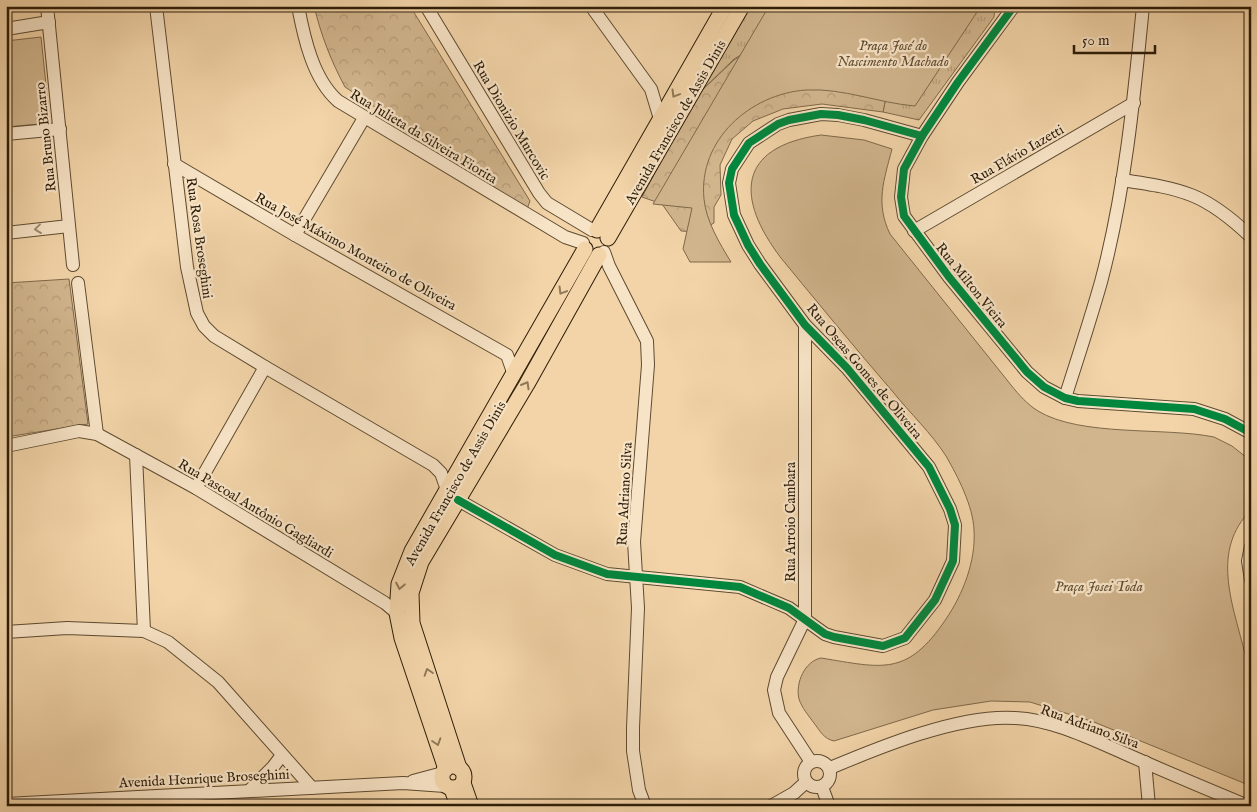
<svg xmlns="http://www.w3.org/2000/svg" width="1257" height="812" viewBox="0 0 1257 812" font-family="'IM FELL English',serif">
<defs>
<pattern id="grass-tufts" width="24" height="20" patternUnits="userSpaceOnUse" patternTransform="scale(1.25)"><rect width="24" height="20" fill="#d1b58d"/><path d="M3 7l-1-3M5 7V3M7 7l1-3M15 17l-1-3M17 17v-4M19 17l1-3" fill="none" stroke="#b49b78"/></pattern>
<pattern id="forest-crowns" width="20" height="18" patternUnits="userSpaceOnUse" patternTransform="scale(1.25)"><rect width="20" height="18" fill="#d1b58d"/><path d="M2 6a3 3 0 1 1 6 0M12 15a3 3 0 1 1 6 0" fill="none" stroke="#b49b78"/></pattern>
</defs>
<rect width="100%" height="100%" fill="#f2d4a8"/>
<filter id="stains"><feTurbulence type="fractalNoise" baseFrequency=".004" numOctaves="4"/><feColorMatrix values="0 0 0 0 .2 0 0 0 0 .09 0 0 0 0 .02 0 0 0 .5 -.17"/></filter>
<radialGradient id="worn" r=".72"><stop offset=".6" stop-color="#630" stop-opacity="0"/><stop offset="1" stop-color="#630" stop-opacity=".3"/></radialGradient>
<polygon fill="url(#grass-tufts)" stroke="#7f694a" points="748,6 995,6 994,17 919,120 883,112 886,97 775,35 734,59 697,95"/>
<g fill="url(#forest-crowns)" stroke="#7f694a">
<path d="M314,6h96l120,195 -3,8 -182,-122c-14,-26 -24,-52 -31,-81z"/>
<polygon points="775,35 886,97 883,112 822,104 783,109 753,121 732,139 720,165 721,195 714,207 714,223 697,232 681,231 662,204 642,197 697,95 734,60"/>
<polygon points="69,279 88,424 6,437 6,283"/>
</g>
<g fill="#d1b58d" stroke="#7f694a">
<path d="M769,6h212l-66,100c-37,-3 -71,-18 -109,-16 -56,4 -108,50 -102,109 2,22 16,45 27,63h-41l-7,-13 9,-41 -39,-4z"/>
<polygon points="41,37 50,123 6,127 6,41"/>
<path d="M821,135l43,5 28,9c-8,31 -17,54 -2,85l121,151c8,10 16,19 27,26 43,26 127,16 176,26l18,9 19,15v49c-40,40 -19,92 -7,140 2,9 6,19 7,29 2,36 0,72 0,107l-157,-64 -64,-20 -39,-1 -58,9 -99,31c-10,-2 -14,-10 -20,-18 -6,-8 -12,-15 -15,-24 -4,-16 6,-38 22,-41 62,10 86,19 125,-39 17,-25 30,-58 28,-89 -1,-24 -16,-53 -28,-74 -14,-22 -36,-43 -53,-64 -38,-44 -75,-89 -112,-134 -45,-59 -45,-111 40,-123z"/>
</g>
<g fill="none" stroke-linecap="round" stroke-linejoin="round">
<g stroke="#5e4b30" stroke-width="14">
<g id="minor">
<polyline points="47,6 73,265"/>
<polyline points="156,6 187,267 197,313 204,326 214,336 265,367 433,465 441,473 447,490"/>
<path d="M298,6c6,32 15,73 40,95l227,136 18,6"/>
<polyline points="426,6 539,193 547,203 592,230"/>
<polyline points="591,6 651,89 660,119"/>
<polyline points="1014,6 958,82 922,136 904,169 901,197 904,216 949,277 1027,372 1044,387 1065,398 1078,401 1194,409 1225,419 1251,433"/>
<polyline points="6,29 49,22"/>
<polyline points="6,134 60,129"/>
<polyline points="174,164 295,235 507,355 513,372"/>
<path d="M1122,180c61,9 83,13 129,57"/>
<polyline points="914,231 1134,103"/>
<polyline points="6,233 69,226"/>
<polyline points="295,235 364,118"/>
<polyline points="604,252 609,266 647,341 648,365 634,542 638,608 633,728 633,751 639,790 645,806"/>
<polyline points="78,283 97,434"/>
<polyline points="805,325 805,619 777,677 774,690 779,713 811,762"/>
<path d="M1065,398c12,-38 25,-77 36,-116 24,-90 33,-184 42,-276"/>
<polyline points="6,446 79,431 97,434 196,488 385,603 397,613"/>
<polyline points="136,455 144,631"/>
<polyline points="196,488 265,367"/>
<polyline points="458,500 555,555 607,574 740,587 789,608 825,634 834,637 883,646 905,638 935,600 953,561 955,525 950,509 929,467 847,368 805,325 760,264 748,245 734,215 729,183 732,169 749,143 778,124 789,120 821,114 838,115 864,120 922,136"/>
<polyline points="1251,546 1248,561 1251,580"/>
<polyline points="6,632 67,628 144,631 168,642 218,682 312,788"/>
<circle cx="817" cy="774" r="13"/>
<polyline points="1145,762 1149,806"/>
<path d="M830,768c50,-21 130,-54 185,-50 39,2 76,21 111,36 40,18 81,35 122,52"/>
<polyline points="413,781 443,773"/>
<polyline points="822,787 829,806"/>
<polyline points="249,791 273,767 282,755"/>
<polyline points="6,804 403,783 445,786"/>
<polyline points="771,806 794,793 806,782"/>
</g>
</g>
<g stroke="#2d1d08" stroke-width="17">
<g id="major">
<polyline points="597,230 725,6"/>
<polyline points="608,238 742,6"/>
<circle cx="453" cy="777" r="11"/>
<polyline points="459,768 412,623 411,593 421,562 527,384 599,255"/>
<polyline points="446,769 402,638 397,613 399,584 412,551 585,249"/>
<polyline points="463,783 471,806"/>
<polyline points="452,789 458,806"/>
</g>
</g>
<use href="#minor" stroke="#f7e3c6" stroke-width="12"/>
<use href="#major" stroke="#f2d4a8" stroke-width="15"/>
<g stroke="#f7e3c6" stroke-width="11">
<g id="cycleway">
<polyline points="1014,6 958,82 922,136 904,169 901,197 904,216 949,277 1027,372 1044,387 1065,398 1078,401 1194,409 1225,419 1251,433"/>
<polyline points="458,500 555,555 607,574 740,587 789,608 825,634 834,637 883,646 905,638 935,600 953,561 955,525 950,509 929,467 847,368 805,325 760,264 748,245 734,215 729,183 732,169 749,143 778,124 789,120 821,114 838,115 864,120 922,136"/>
</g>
</g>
<use href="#cycleway" stroke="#00873e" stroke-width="8"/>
</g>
<defs><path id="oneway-chevron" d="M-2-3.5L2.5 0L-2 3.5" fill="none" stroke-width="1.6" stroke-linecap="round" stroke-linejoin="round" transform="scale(1.25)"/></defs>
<g stroke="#907858">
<use href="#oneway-chevron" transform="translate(675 94) rotate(121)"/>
<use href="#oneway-chevron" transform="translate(562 291) rotate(121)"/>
<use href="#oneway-chevron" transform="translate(526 385) rotate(-60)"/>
<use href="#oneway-chevron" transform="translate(400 586) rotate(101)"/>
<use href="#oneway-chevron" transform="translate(428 672) rotate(-108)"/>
<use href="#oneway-chevron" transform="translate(437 742) rotate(72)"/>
</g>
<use stroke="#9c8a70" href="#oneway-chevron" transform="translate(38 229) rotate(173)"/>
<g text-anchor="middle" stroke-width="4.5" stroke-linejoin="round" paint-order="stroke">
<g font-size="14" font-style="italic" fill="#5e4b30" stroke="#f7e3c6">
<text x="893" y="50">Praça José do<tspan x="893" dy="16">Nascimento Machado</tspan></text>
<text x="1099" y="591">Praça Josei Toda</text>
</g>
<g font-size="14" fill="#2d1d08" stroke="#f7e3c6">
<text transform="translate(512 120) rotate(59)" y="5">Rua Dionizio Murcovic</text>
<text transform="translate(675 122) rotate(-60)" y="5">Avenida Francisco de Assis Dinis</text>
<text transform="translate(424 136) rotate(31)" y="5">Rua Julieta da Silveira Fiorita</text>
<text transform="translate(45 137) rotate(-96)" y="5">Rua Bruno Bizarro</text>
<text transform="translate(1017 154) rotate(-30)" y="5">Rua Flávio Iazetti</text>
<text transform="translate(200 238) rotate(82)" y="5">Rua Rosa Broseghini</text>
<text transform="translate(356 251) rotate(29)" y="5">Rua José Máximo Monteiro de Oliveira</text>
<text transform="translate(972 285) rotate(51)" y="5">Rua Milton Vieira</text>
<text transform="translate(865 371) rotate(50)" y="5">Rua Oseas Gomes de Oliveira</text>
<text transform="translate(455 483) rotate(-60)" y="5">Avenida Francisco de Assis Dinis</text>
<text transform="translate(624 494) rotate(-87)" y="5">Rua Adriano Silva</text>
<text transform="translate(256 508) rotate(31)" y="5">Rua Pascoal Antônio Gagliardi</text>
<text transform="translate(790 522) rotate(-90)" y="5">Rua Arroio Cambara</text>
<text transform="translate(1090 726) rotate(20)" y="5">Rua Adriano Silva</text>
<text transform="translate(204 778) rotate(-3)" y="5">Avenida Henrique Broseghini</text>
</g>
</g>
<rect width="1257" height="812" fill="none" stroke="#f2d4a8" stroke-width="25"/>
<rect x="8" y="8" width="1242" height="797" fill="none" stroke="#2d1d08" stroke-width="2.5"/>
<rect x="12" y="12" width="1232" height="787" fill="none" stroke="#2d1d08"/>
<path d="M1074 45v8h81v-8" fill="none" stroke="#2d1d08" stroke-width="2.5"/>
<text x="1082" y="45" font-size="15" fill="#2d1d08" stroke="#f7e3c6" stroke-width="4" paint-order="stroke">50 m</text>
<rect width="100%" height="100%" filter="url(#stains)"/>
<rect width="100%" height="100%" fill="url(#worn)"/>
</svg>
